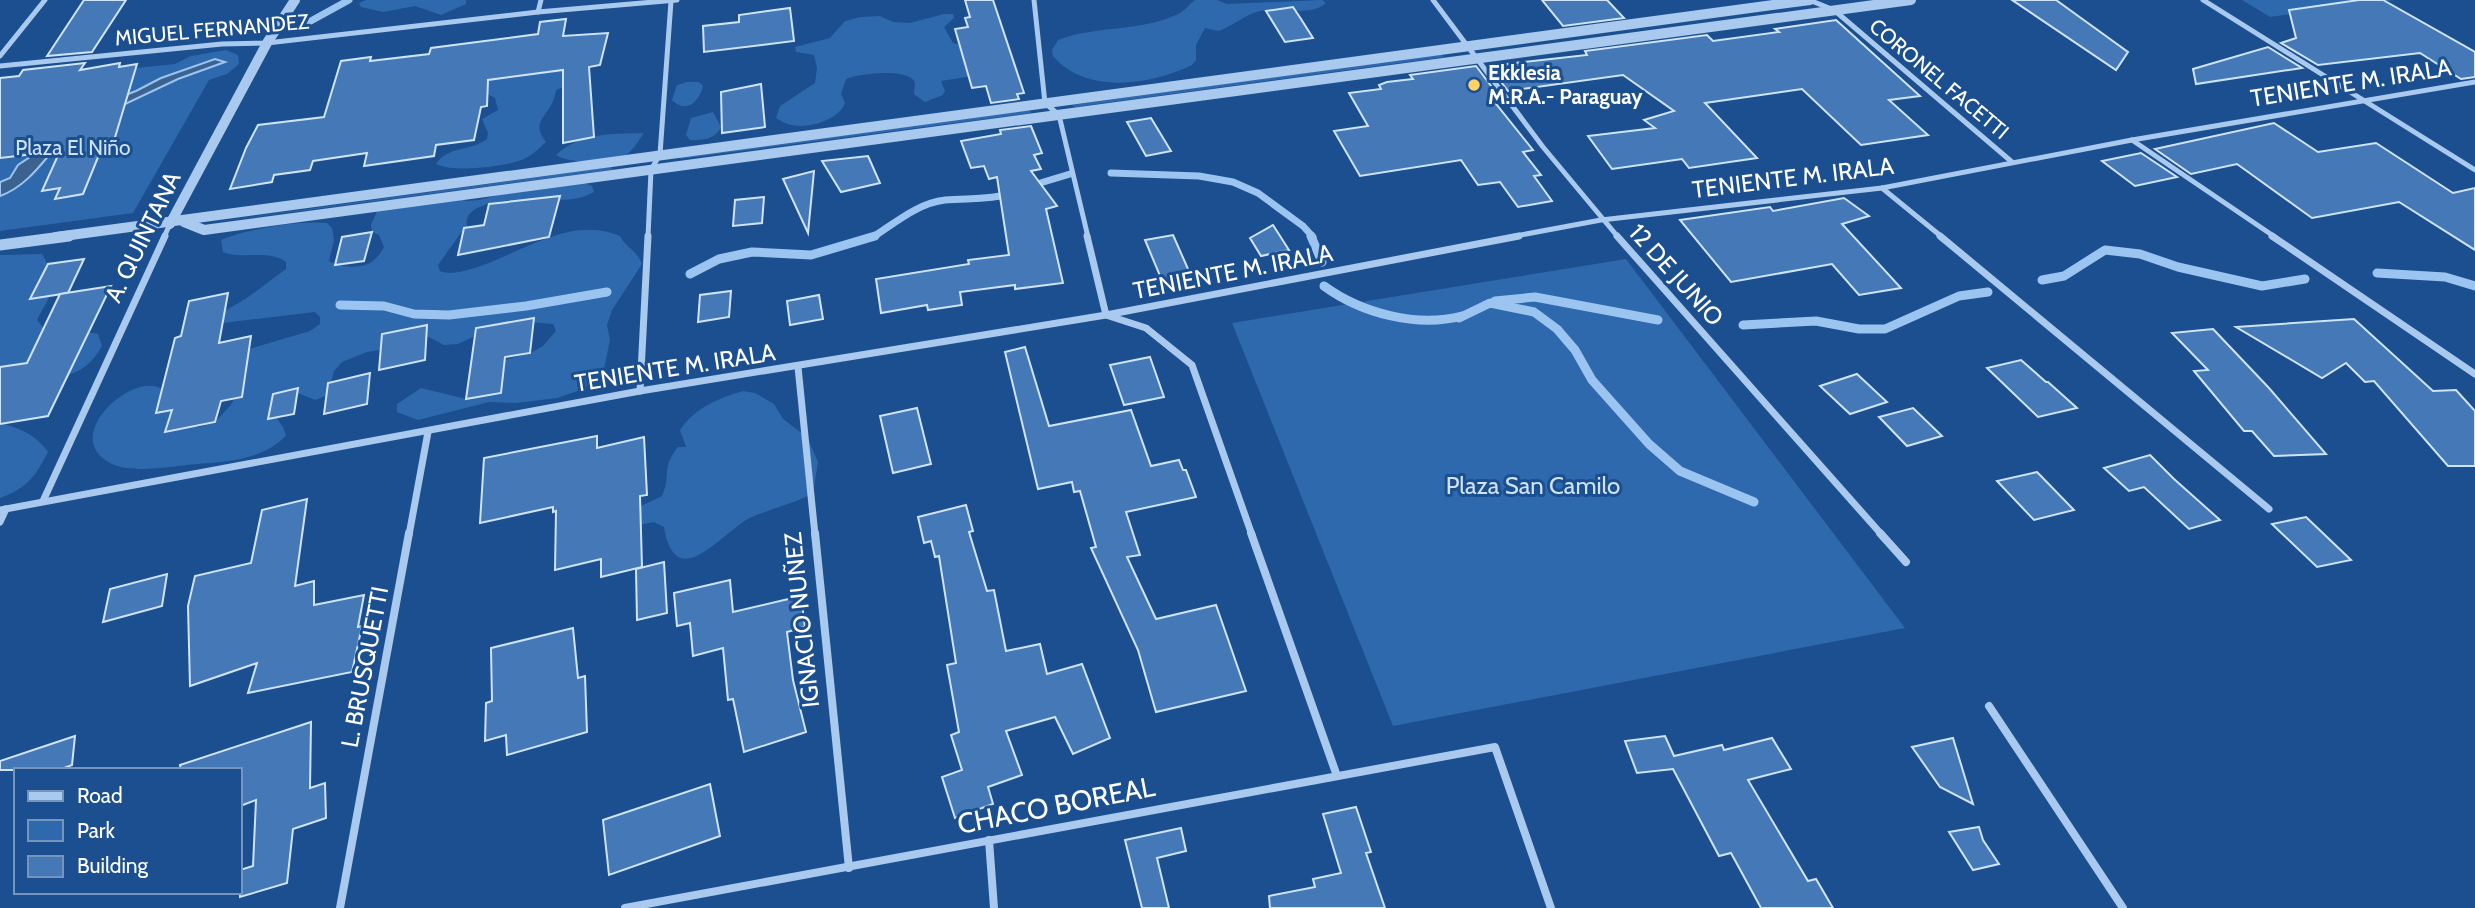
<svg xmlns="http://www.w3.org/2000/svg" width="2475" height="908" viewBox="0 0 2475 908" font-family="Cabin,sans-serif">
<rect width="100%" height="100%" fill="#1b4f8f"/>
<g fill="#2e69ad">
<polygon points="366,0 466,0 466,4 441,15 415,6 383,12 361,7 359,3"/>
<path d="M1195,0h22l10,4 95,-4 4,3c-15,14 -47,4 -66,8 -16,4 -27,15 -41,20l-14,-3 -9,17v15l-4,5c-41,20 -106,30 -139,-9l-1,-6 6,-10c39,-15 83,-8 120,-26 7,-3 11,-10 17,-14z"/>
<polygon points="2242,0 2394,0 2270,17"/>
<path d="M944,14h9l1,4 -10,9 9,16 8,2 11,31 -31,5 4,10 -2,4 -18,7 -11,-8c0,-1 1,-10 1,-11 -5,-16 -57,-9 -69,-4l-5,15 4,9c-6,17 -37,26 -53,22 -6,-1 -11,-4 -16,-7l4,-12 35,-23 2,-15 -3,-13 -18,-3 -1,-5 35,-9 15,-17 16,-4 19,-1 13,6 17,1z"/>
<polygon points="226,50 238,55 239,64 227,74 209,80 133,213 0,231 0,82 175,64 191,56"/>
<polygon points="1441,54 1444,57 1075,107 1072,105"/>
<path d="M581,62l9,12 -6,5 -28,11c-3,26 -28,29 -10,52 -7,6 -13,13 -22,17 -19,8 -70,14 -88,5 11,-18 36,-13 51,-25l1,-6 -6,-14 16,-9 -3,-12 -11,-6 -67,-10z"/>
<path d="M687,82h12l4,4c-3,14 -16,29 -31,14l5,-15z"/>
<polygon points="1030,110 1031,113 680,159 681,157"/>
<path d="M713,112l8,15c-6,13 -19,13 -31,13l-4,-5 5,-17z"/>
<path d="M644,133c-5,7 -11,17 -18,22 -14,10 -56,9 -70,0 25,-23 56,-21 88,-22z"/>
<polygon points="610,167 613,169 610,170 201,224"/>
<path d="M577,180l15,6 2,6c-6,3 -13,6 -21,7 -23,4 -129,-10 -102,38l-8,-7 -25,35 2,6c11,4 19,1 31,-2 47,-13 98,-55 149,-33 6,12 16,13 22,28l-30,46 -5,15 3,15 -7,34 -20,15 -26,9 -41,5 -27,-1 -71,18 -21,-8v-8l24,-16 45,11 38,-39 26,-7 13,-7 13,-15 -3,-7 -35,-3 -24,6 -36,17 -14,1 -15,-8 -13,1 -24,10 -25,4 -25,10 -8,9 -6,24 -13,5c-18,-7 -35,-17 -46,7l14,20 3,8c-20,24 -60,27 -89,29 -23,2 -64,10 -85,0 -53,-25 17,-91 48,-76 11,5 20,28 26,39h14l15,-5 15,-16 16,-26 3,-31 61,-18 10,-7v-7l-5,-5 -93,11 2,-12c23,-11 41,-27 62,-42v-7c-18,-13 -43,-2 -63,-10l-2,-12c27,-11 77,-20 106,-17l5,5 2,12 -5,21c10,7 35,8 44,0 5,-4 8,-9 11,-14l-5,-12 -7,-3 -1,-7 6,-14 71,-14 19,4 12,-1 62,-16z"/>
<path d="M42,254c19,32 11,35 -5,66l9,11 25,-2 27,5 4,12c-24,43 -61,30 -102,27v-118z"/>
<polygon points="1626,259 1905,628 1393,726 1232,323"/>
<path d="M743,391l12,2 19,11 9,15 24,18 11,25 -5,31c-19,11 -41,15 -61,24 -28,12 -76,81 -88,10l-10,-5 -16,3 -3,-16 27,-13c10,-22 -2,-26 16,-49h8l-6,-17c16,-23 37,-31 63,-39z"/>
<path d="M0,423c21,6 35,11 48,29 -13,25 -21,36 -48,46z"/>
</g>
<path fill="#3c6290" stroke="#9cc4f0" stroke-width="2" d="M215,59l10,3 -47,17 -106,50c-6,11 -14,16 -22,25 -14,17 -28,34 -50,42v-14l10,-4 8,-13 15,-10 9,-15 48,-31 46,-18 25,-13z"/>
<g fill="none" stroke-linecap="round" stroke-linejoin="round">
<g stroke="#9cc4f0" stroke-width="7">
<polyline points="309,22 349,0"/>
<polyline points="1111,173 1199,176 1233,182 1258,193 1303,226 1313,237"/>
<polyline points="1027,187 1070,174"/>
<path d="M873,237c22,-14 45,-34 72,-37 22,-2 43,0 65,-6"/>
</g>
<g stroke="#9cc4f0" stroke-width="9">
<polyline points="1311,236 1322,262"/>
<polyline points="2377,273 2445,277 2475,286"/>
<polyline points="690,274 719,259 752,252 811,255 875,236"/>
<polyline points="2042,280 2064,276 2105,250 2140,254 2178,267 2262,286 2305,279"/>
<path d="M1324,286c37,27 93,42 138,30"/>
<polyline points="1495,301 1535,297 1658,320"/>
<polyline points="340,305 384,306 414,314 449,315 526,306 607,292"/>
<polyline points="1459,318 1490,303 1534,312 1557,329 1575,350 1592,380 1649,444 1680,471 1754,502"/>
<polyline points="1743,325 1816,321 1859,329 1885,329 1959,296 1988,292"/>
</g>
</g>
<g fill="#4478b7" stroke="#cfe3fa" stroke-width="2">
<polygon points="84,0 126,0 92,52 47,56"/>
<polygon points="965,0 993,0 1024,93 1017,94 1019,99 991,103 986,86 972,88 955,29 968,27 965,18 970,17"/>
<polygon points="1542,0 1607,0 1624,18 1563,26"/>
<polygon points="2012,0 2056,0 2128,52 2116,70"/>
<polygon points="2359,0 2383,0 2475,52 2475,77 2461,79 2420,53 2318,65 2281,43 2296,38 2289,10"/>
<polygon points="1293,7 1301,19 1313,38 1285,42 1266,11"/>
<polygon points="790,8 794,41 704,52 703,26 739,22 739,15"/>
<polygon points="566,19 563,36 608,33 600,65 589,67 594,137 563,143 563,70 488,80 487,106 481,107 474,140 436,145 434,156 364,166 367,153 313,161 310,170 274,175 272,182 230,189 246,148 258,125 324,117 341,61 371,57 370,61 429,54 431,48 538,34 540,22"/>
<polygon points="1836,20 1920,96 1889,100 1928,135 1861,145 1802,89 1705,103 1757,158 1689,168 1682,159 1612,169 1588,136 1655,128 1644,120 1674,111 1623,75 1508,91 1489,66 1587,55 1585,51 1707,35 1713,41 1779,32 1775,29"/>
<polygon points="2268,47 2302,68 2196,84 2193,69"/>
<polygon points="85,63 80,70 120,63 119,67 137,64 113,144 103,145 83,194 55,199 60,188 42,191 60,151 0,158 0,78 19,76 23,70"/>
<polygon points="1476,66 1501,99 1493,100 1533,150 1523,152 1541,175 1534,176 1552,201 1518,207 1500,182 1478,185 1461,160 1360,176 1334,131 1368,126 1349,93 1381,89 1379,85 1387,82 1413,79 1410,75"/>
<polygon points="761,84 765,127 722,133 721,92"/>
<polygon points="1151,118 1171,151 1146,156 1127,122"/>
<polygon points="2274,123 2318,152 2376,143 2453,193 2475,188 2475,250 2399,202 2312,218 2237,164 2191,174 2155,149"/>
<polygon points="1031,126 1042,153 1034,155 1041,169 1031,171 1057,206 1046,209 1063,283 1015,289 1015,285 960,292 962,305 928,310 927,305 881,313 876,279 969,264 968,260 1009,255 997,177 989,179 984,166 971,168 961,141 1001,134 1000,130"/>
<polygon points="2141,153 2177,177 2135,186 2102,161"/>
<polygon points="868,156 880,183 841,192 822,161"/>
<polygon points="814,171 808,233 783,179"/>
<polygon points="560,196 549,237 458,255 464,228 484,225 489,204"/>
<polygon points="764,197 762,223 733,226 735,200"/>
<polygon points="1844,198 1869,216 1842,224 1901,288 1859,295 1832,264 1731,282 1680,220 1770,207 1773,211"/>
<polygon points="1273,225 1289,250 1261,256 1250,238"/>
<polygon points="372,232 364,261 335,265 342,237"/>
<polygon points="1173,235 1192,278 1163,283 1145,240"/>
<polygon points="84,259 68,293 30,299 48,264"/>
<polygon points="111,286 48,416 0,424 0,367 27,363 60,294"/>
<polygon points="731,291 729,317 698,322 700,295"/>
<polygon points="228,293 219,343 251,336 242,397 221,401 215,422 165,432 172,410 156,413 175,338 181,336 189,301"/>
<polygon points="819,295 823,319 790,325 787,301"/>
<polygon points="534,318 530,353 505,357 501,393 466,399 476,328"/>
<polygon points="2354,319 2433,391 2456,390 2475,411 2475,466 2448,466 2374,381 2365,382 2346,363 2322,378 2236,327"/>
<polygon points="427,325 425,360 379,370 382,334"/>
<polygon points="2213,329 2269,388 2326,454 2274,456 2252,431 2244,431 2194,371 2208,370 2172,333"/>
<polygon points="1025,347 1049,426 1131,410 1151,466 1179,460 1183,470 1186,470 1196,497 1126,512 1140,555 1127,557 1156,619 1216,605 1246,691 1156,712 1138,650 1091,548 1096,547 1080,491 1074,492 1072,482 1038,489 1005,352"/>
<polygon points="1150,357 1164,397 1124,405 1110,365"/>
<polygon points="2021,360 2046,382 2048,382 2077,408 2038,417 1987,368"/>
<polygon points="370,373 367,404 324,414 328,383"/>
<polygon points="1857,374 1887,402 1850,414 1820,386"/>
<polygon points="298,388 294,414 268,419 273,394"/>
<polygon points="917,408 931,464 893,473 880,416"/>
<polygon points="1913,408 1942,436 1907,446 1879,417"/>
<polygon points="597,436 597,448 644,437 647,495 640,496 642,567 601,577 601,559 555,570 556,511 553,512 553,507 480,523 484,458"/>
<polygon points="2150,455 2174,479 2220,520 2189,529 2144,487 2129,491 2104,468"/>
<polygon points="2037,472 2074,510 2034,520 1997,481"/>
<polygon points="307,499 295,586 314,581 314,605 364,595 358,627 362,626 352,672 248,693 257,663 190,686 188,606 195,576 251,563 262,510"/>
<polygon points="966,505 973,531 969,532 987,591 994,590 1006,651 1040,644 1047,674 1082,664 1110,738 1073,754 1055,717 1006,731 1022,775 988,787 993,804 955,818 942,777 962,770 951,735 959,732 947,665 956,663 939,556 935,557 931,541 924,543 918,517"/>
<polygon points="2306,517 2351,560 2317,567 2272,524"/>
<polygon points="664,562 667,613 637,620 636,569"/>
<polygon points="167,574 162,606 103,622 110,589"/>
<polygon points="730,580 733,612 801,596 805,627 787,632 793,680 806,732 744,752 733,699 728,700 723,648 693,656 690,623 677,626 674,593"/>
<polygon points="573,628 578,678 585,676 587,732 507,755 506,735 485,741 486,703 492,701 491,648"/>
<polygon points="311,722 310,788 325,783 326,818 293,829 287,883 240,897 240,870 253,866 256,800 240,806 240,770 181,770 180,765"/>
<polygon points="75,736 72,765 59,770 0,770 0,761"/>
<polygon points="1665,736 1674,756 1722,745 1724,750 1772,738 1791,769 1748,780 1808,881 1816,879 1833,908 1761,908 1731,853 1719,856 1673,769 1637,773 1625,741"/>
<polygon points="1953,738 1973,804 1940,787 1912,747"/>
<polygon points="710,784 720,836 609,875 603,820"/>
<polygon points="1356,807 1371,852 1366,853 1385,908 1270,908 1269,896 1315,887 1313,879 1341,873 1323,814"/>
<polygon points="1979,827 1983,840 1999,864 1973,870 1949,832"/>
<polygon points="1181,828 1186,851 1157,858 1169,908 1142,908 1125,840"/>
</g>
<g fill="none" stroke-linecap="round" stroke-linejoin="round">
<g stroke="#a9c9ee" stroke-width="5">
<polyline points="1034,0 1045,103 1059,115 1088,237"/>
<polyline points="1433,0 1543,147 1618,237"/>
<polyline points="1809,0 1834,10 2012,162"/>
<polyline points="2203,0 2475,170"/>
<polyline points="538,12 541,0"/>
<polyline points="0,56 45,0"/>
<polyline points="0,66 222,44 267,43 538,12 677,0"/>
<polyline points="2132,140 2275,237"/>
<polyline points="1882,188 1942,237"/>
<polyline points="164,237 170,224"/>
<polyline points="648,237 651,170 660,154 671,1"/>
<polyline points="1510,237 1601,220 1882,188 2132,140 2475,82"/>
</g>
<g stroke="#a9c9ee" stroke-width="7">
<polyline points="1087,236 1106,315 1146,328 1192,365 1252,535"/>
<polyline points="1617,236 1882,535"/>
<polyline points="1940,236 2269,509"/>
<polyline points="2272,236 2475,374"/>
<polyline points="798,367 815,535"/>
<polyline points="640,391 648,236"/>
<polyline points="43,501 165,236"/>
<polyline points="0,510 640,391 1106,315 1519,236"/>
<polyline points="0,522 6,509"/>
<polyline points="409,535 428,432"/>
</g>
<g stroke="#a9c9ee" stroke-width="8">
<polyline points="815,533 849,868"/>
<polyline points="1251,533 1337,776"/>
<polyline points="1880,533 1906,562"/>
<polyline points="1989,706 2123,908"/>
<polyline points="989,840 994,908"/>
<polyline points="340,908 409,533"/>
<polyline points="625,908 1495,747 1551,908"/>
</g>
<g stroke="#a9c9ee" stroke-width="10">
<polyline points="184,222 204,230 1911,0"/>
<polyline points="170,224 267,43 295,0"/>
<polyline points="56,237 1810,0"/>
</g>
<polyline stroke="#a9c9ee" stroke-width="11" points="0,245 69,236"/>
</g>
<circle fill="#ffd166" stroke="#1b4f8f" stroke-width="2.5" cx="1474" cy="85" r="7"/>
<g text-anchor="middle" stroke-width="6" stroke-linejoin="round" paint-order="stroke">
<g font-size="21" fill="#fff" stroke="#1b4f8f">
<text transform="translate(212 30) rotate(-5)" y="7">MIGUEL FERNANDEZ</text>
<text transform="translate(1939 79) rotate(40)" y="7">CORONEL FACETTI</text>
</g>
<g font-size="21" font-weight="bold" fill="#fff" stroke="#1b4f8f" text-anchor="start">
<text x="1488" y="80">Ekklesia<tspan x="1488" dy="24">M.R.A.- Paraguay</tspan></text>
</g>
<g font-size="21" fill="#cfe3fa" stroke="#1b4f8f">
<text x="73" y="155">Plaza El Niño</text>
</g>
<g font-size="24" fill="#fff" stroke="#1b4f8f">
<text transform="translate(2351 83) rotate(-9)" y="8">TENIENTE M. IRALA</text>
<text transform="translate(1793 178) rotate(-7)" y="8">TENIENTE M. IRALA</text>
<text transform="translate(143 237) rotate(-64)" y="8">A. QUINTANA</text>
<text transform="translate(1233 272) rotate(-11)" y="8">TENIENTE M. IRALA</text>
<text transform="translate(1676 275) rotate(48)" y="8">12 DE JUNIO</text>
<text transform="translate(675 368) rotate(-9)" y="8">TENIENTE M. IRALA</text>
<text transform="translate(802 620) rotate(-96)" y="8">IGNACIO NUÑEZ</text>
<text transform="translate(365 667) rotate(-79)" y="8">L. BRUSQUETTI</text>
</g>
<g font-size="24" fill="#cfe3fa" stroke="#1b4f8f">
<text x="1533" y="494">Plaza San Camilo</text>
</g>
<g font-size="28" fill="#fff" stroke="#1b4f8f">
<text transform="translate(1056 805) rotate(-11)" y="10">CHACO BOREAL</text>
</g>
</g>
<rect x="14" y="768" width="228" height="126" fill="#1b4f8f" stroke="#7695bc" stroke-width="2"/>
<rect x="28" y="791" width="35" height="10" fill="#a9c9ee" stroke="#7695bc" stroke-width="2"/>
<text x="77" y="803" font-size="21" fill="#ffffff">Road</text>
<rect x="28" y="820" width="35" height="21" fill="#2e69ad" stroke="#7695bc" stroke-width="2"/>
<text x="77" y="838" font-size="21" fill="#ffffff">Park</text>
<rect x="28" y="856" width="35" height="21" fill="#4478b7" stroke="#7695bc" stroke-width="2"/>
<text x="77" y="873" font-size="21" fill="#ffffff">Building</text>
</svg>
